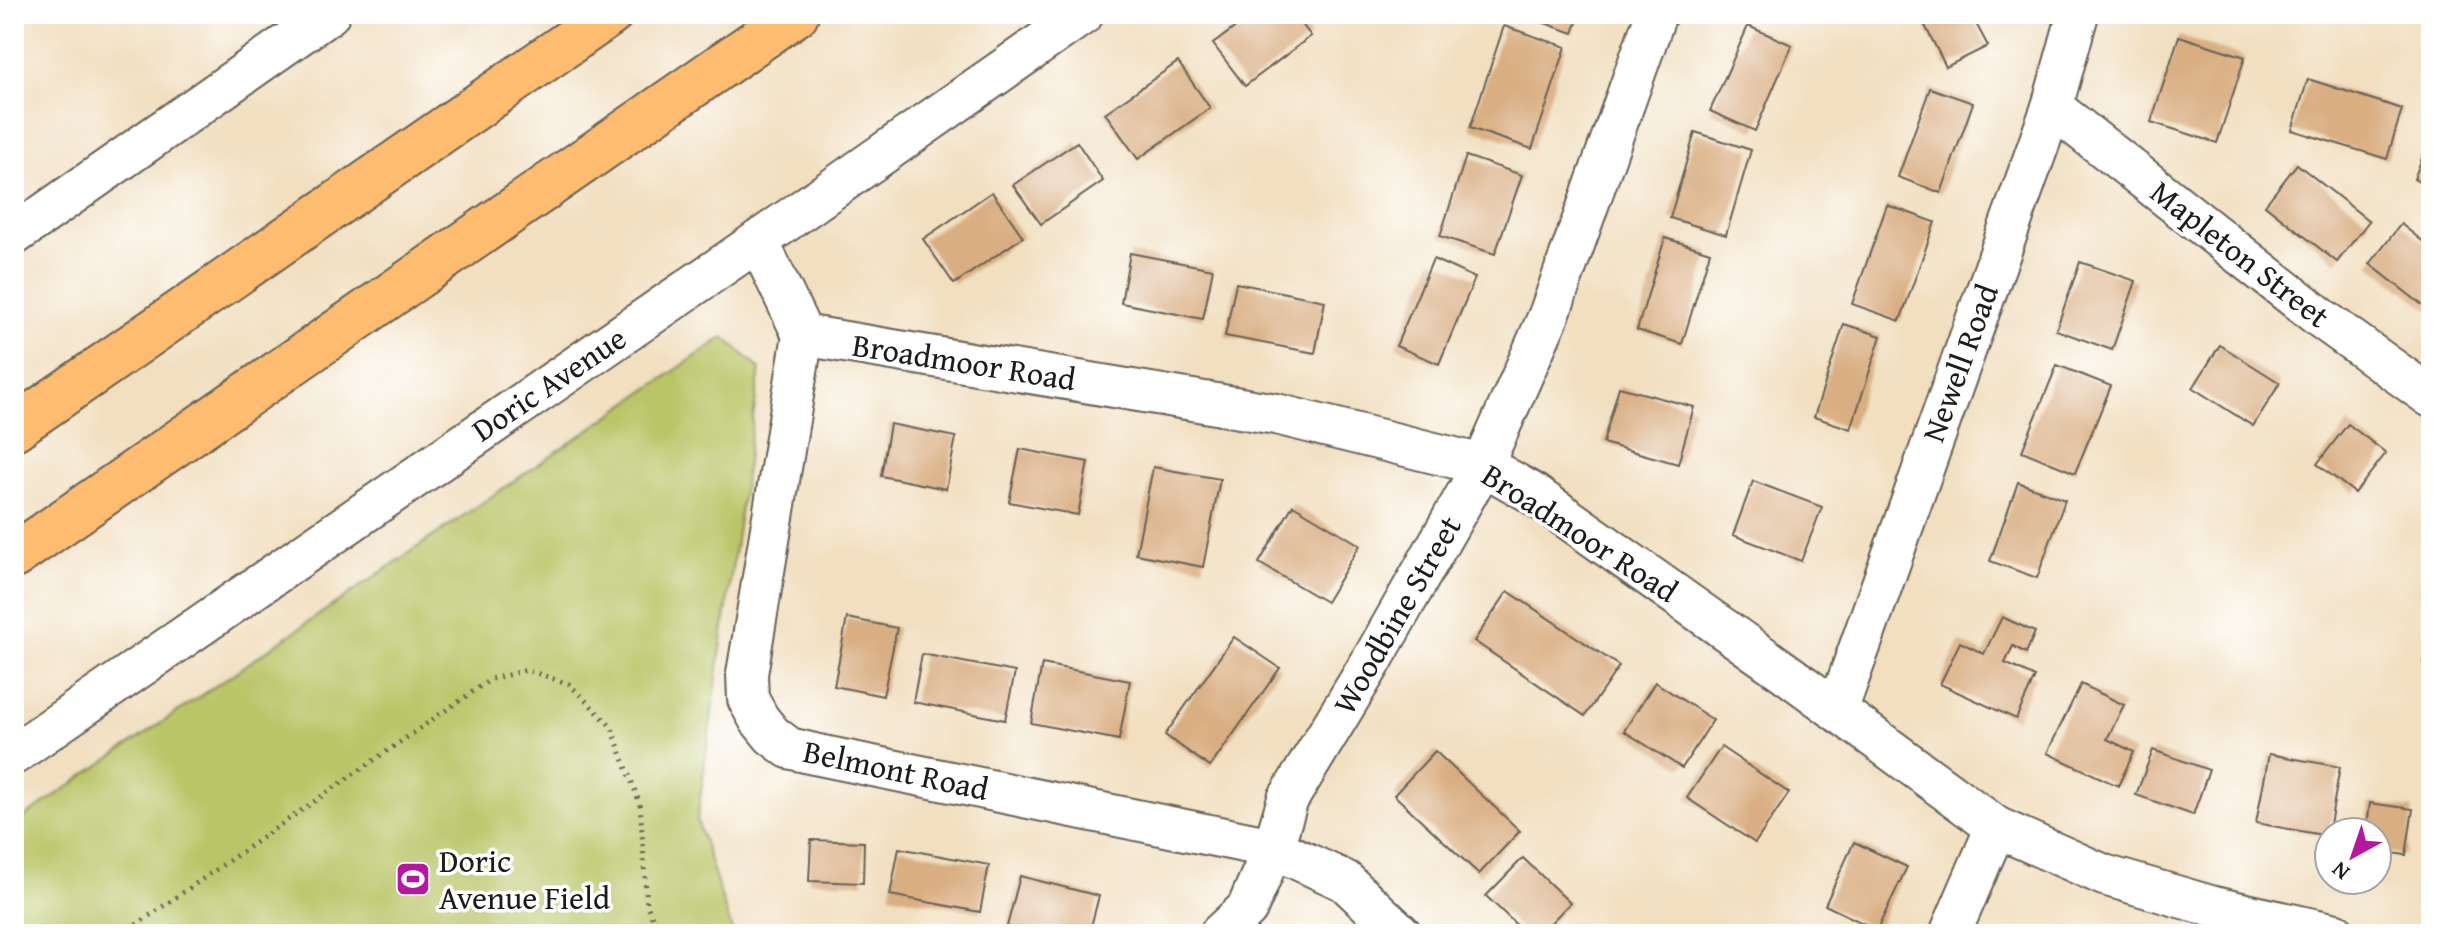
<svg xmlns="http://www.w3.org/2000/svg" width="2445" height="948" viewBox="0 0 2445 948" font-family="'Gentium Book Plus',serif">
<rect width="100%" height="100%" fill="#fff"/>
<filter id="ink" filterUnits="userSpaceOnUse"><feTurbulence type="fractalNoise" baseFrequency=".0125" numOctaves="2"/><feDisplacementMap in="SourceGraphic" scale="16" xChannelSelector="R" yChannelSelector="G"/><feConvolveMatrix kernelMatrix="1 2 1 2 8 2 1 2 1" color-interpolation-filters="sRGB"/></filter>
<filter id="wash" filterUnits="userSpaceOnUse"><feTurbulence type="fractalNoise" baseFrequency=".006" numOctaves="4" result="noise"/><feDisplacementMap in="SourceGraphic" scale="32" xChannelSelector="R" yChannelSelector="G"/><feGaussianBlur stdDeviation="1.8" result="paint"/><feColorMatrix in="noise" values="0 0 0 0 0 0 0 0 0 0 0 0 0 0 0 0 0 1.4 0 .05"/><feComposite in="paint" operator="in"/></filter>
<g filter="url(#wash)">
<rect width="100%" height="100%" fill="#f1dfc0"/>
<polygon fill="#bac567" stroke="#6b7042" stroke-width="2" points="724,337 760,369 697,820 733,934 14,934 14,824"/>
<g id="blocks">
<g fill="#d9ae82">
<polygon points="1253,14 1294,14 1311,36 1245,86 1213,44"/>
<polygon points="1519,14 1580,14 1573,33"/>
<polygon points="1919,14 1971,14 1988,46 1946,67"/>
<polygon points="1504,26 1566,47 1532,149 1470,128"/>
<polygon points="1748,26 1792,45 1755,131 1710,111"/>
<polygon points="2179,36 2245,57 2217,143 2151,122"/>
<polygon points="1178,62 1210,108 1138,159 1105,113"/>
<polygon points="2308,79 2402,109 2387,159 2292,130"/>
<polygon points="1930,88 1973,103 1941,193 1898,177"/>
<polygon points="1695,132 1751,150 1726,235 1670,218"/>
<polygon points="2431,135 2431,185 2414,179"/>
<polygon points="1077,142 1103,181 1041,224 1013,185"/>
<polygon points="1466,156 1522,175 1495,254 1440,236"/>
<polygon points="2297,164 2369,221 2337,262 2265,205"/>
<polygon points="992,192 1023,237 954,284 923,239"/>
<polygon points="1887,205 1935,222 1900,321 1852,304"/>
<polygon points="2401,224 2431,248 2431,312 2370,264"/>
<polygon points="1665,238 1710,252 1682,344 1637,330"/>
<polygon points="1130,253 1213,269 1203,319 1121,303"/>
<polygon points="1433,259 1475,278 1439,364 1396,346"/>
<polygon points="2080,262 2136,281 2112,350 2056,330"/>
<polygon points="1236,283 1325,301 1315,353 1225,336"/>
<polygon points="1844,324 1881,336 1851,429 1814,417"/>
<polygon points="2220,345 2280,383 2253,426 2193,388"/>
<polygon points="2057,365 2111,386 2075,473 2022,451"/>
<polygon points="1619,387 1694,407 1678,464 1603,443"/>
<polygon points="890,424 956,437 946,489 881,476"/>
<polygon points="2348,424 2386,453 2355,493 2317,464"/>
<polygon points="1020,449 1088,462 1078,515 1009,502"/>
<polygon points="1153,467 1220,479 1203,567 1136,554"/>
<polygon points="1753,481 1822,507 1801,561 1733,535"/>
<polygon points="2018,482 2065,500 2037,578 1990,561"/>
<polygon points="1293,505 1360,545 1326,602 1259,563"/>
<polygon points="1508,591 1619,666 1585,716 1474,641"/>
<polygon points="2002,617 2035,632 2026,653 2013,646 2005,663 2035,677 2016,719 1940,684 1960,642 1984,654"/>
<polygon points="847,618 897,628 883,696 834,686"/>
<polygon points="1234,637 1280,668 1210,767 1165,735"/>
<polygon points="2431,640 2431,665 2423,662"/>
<polygon points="922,654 1015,672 1005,720 913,702"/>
<polygon points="1042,664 1130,681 1119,740 1031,723"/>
<polygon points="1655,682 1713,720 1682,768 1624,731"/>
<polygon points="2081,684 2124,705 2107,739 2134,752 2118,786 2047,753"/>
<polygon points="1721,747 1789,793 1755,843 1687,798"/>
<polygon points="2153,750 2209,770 2193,815 2136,795"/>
<polygon points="1435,751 1520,831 1479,874 1394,795"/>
<polygon points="2269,754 2340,767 2328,836 2256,823"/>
<polygon points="2370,803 2413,809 2406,855 2377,851 2377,832 2366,832"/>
<polygon points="811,840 864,842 863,883 809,881"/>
<polygon points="1854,842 1907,867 1877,930 1825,905"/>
<polygon points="899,848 989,865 980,912 890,895"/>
<polygon points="1523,858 1570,903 1540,934 1526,934 1486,896"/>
<polygon points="1020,876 1099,896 1089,934 1005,934"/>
</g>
</g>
</g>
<g filter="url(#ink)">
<use href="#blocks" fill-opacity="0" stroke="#676055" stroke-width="2"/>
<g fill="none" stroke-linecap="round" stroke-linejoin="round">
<g stroke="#676055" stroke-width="44">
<g id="street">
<polyline points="2052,107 2321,318 2431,397"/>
<polyline points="14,235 329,14"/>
<polyline points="758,241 803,335 1276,414 1483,465 1532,493 1786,673 1996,827 2104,875 2214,907 2336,934"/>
<polyline points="803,335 747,674 748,699 759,719 772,735 789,748 814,754 1273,848 1345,881 1401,934"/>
<polyline points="1837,711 2052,107 2078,14"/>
<polyline points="14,754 758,241 1083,14"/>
<polyline points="1220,934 1247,909 1273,848 1288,799 1370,664 1483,465 1549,315 1656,14"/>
<polyline points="1950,934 1996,827"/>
</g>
</g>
<g stroke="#676055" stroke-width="48">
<g id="highway">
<polyline points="14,428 610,14"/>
<polyline points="14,556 796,14"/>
</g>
</g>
<polyline stroke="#676055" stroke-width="5" stroke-dasharray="2 6" stroke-linecap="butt" points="123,934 491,679 527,670 569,684 611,726 640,804 647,905 659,934"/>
<use href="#street" stroke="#fff" stroke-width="40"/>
<use href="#highway" stroke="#fdbc70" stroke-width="44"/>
</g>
</g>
<defs>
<g id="stadium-square" transform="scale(1.8)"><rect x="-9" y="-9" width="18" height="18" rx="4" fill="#b5179e" stroke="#fff"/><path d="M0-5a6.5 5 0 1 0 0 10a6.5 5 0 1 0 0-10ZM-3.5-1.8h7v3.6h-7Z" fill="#fff"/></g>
</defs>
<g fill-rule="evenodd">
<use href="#stadium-square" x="413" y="879"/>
</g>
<g text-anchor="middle" stroke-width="7" stroke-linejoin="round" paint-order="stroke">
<g font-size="32" fill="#1c1c1c" stroke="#fff">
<text transform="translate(2240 254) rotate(38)" y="11">Mapleton Street</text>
<text transform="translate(964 362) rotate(9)" y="11">Broadmoor Road</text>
<text transform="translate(1960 363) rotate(-70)" y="11">Newell Road</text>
<text transform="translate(549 384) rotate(-34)" y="11">Doric Avenue</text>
<text transform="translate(1580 533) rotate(33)" y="11">Broadmoor Road</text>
<text transform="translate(1397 615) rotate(-60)" y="11">Woodbine Street</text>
<text transform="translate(896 770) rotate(12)" y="11">Belmont Road</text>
</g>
<g font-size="32" fill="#1c1c1c" stroke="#fff" text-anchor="start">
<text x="439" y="872">Doric<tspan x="439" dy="37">Avenue Field</tspan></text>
</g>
</g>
<rect width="2445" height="948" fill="none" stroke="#fff" stroke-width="48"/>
<g transform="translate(2353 856) rotate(220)"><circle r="38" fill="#ffffff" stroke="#a4a4a4" stroke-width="2"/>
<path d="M0-6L14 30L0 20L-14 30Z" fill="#b5179e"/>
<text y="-12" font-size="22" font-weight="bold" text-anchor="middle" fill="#1c1c1c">N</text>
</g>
</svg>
